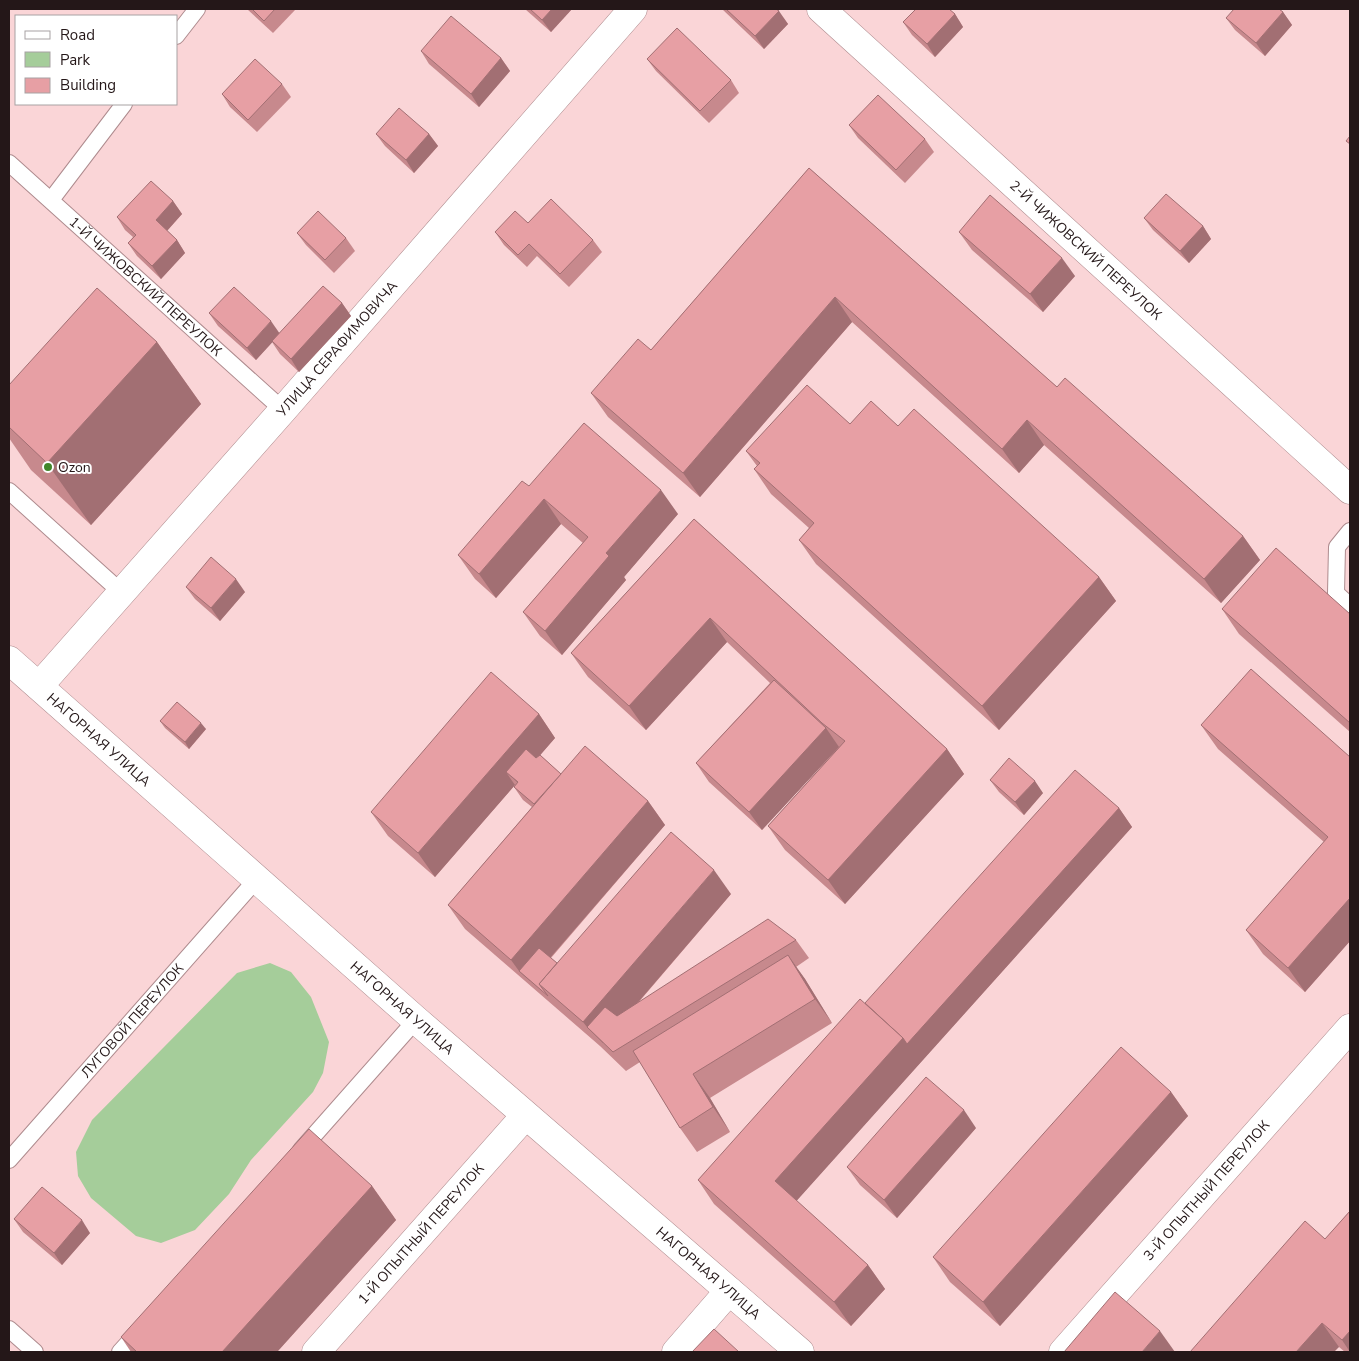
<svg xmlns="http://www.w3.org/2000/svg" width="1359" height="1361" viewBox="0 0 1359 1361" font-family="'Nunito Sans',sans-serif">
<rect width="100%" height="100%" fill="#fad5d7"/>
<polygon fill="#a5cd9a" points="270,963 291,972 311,997 329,1042 323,1073 313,1092 251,1160 229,1194 195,1230 161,1243 136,1236 91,1198 78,1176 76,1152 92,1120 237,973"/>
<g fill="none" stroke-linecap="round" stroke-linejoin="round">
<g stroke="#ae8b8e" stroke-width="18">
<g id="service">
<polyline points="176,36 197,9"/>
<path id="s1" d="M9,163l274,247"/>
<polyline points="51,200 124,104"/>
<polyline points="9,491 121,592"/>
<polyline points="1350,531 1337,547 1336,593 1350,606"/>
<polyline points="301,1150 416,1020"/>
<path id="s2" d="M9,1160l247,-280"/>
<polyline points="9,1329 35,1352"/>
<polyline points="120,1352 140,1330"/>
</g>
</g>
<g stroke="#ae8b8e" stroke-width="29">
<g id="minor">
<path id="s3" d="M821,9l529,481"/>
<path id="s4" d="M9,660l407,360 384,332"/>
<path id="s5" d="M39,686l244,-276 350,-401"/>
<path id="s6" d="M316,1352l209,-236"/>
<polyline points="676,1352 729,1291"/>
<path id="s7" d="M1063,1352l287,-324"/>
</g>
</g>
<use href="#service" stroke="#fff" stroke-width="16"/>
<use href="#minor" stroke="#fff" stroke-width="28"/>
</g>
<g fill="#c7898d">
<polygon points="247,9 296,9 273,33"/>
<polygon points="525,9 572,9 551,32"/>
<polygon points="722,9 776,9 788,24 764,49"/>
<polygon points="1283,12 1292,25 1265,56 1235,30 1226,18"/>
<polygon points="955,14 963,27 935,57 912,35 903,22"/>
<polygon points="421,51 501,58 510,71 479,107 429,64"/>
<polygon points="647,59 731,80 739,93 709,123 656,71"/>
<polygon points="282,84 291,97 257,132 230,107 222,94"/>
<polygon points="849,125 925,139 934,152 905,183 858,138"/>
<polygon points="376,134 429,134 438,146 414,173 385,146"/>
<polygon points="809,168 1057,387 1243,536 1260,560 1221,603 1044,445 1019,473 852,322 700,497 608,417 591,393 651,350"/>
<polygon points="173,201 182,214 167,231 177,240 185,253 161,279 137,256 128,243 133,237 125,230 117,217"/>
<polygon points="1144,218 1203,226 1211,239 1189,263 1153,230"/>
<polygon points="528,223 593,240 602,252 569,287 537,256 527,267 504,245 495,232"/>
<polygon points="959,232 1075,276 1043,312 972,250"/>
<polygon points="297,233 346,238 355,251 334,273 306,245"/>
<polygon points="342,303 351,316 299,372 280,354 272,342 256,360 218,326 209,313 279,333"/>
<polygon points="157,342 201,404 91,525 31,470 9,438 9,385"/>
<polygon points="850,424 898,426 1099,577 1116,601 999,730 816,564 799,540 809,528 771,494 754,469 757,466 746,451"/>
<polygon points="529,486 678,514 624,577 626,580 562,655 540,636 523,612 583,543 561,524 496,598 475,579 458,555"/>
<polygon points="694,519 947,749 964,774 845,904 785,850 768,826 839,747 762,830 709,782 696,763 770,683 727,642 646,730 588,677 571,653"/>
<polygon points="186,587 245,592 220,621 195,599"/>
<polygon points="1222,609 1350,614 1350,732 1239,634"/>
<polygon points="539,714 555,738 540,755 561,774 648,801 665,825 551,958 557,963 731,894 638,1003 796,940 809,958 796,967 805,979 832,1023 710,1098 730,1132 697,1152 680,1128 640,1062 626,1071 600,1046 465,929 448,905 532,807 523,800 514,787 516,785 515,785 435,877 388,836 371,812"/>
<polygon points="160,721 206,729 189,749 165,728"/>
<polygon points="1201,725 1350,757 1350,941 1305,992 1263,954 1246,930 1324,842 1218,749"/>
<polygon points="990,780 1043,793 1024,815 999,792"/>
<polygon points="1119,808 1132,827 796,1201 868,1265 885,1289 851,1326 714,1204 698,1180 865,1003"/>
<polygon points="1171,1092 1188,1116 1000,1326 950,1282 933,1257"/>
<polygon points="976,1128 897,1218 860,1185 847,1167"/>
<polygon points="372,1186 396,1220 277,1352 131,1352 121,1337"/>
<polygon points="1350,1211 1350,1352 1345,1352 1339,1347 1190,1352 1325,1239"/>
<polygon points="14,1219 90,1233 62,1265 23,1232"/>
</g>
<g fill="#a26f73">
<polygon points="552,9 572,9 551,32 542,20"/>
<polygon points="779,11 788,24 764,49 755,36"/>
<polygon points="1283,12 1292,25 1265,56 1256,43"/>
<polygon points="955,14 963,27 935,57 927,44"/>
<polygon points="501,58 510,71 479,107 471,94"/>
<polygon points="429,134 438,146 414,173 406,160"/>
<polygon points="173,201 182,214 165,233 156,220"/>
<polygon points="1203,226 1211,239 1189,263 1180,251"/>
<polygon points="177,240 185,253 161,279 152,266"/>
<polygon points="1062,258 1075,276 1043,312 1030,294"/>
<polygon points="835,297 852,322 700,497 683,473"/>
<polygon points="342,303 351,316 299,372 291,359"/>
<polygon points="271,321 280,334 256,360 247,348"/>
<polygon points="157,342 201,404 91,525 47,463"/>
<polygon points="1027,420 1044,445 1019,473 1002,449"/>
<polygon points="661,490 678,514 624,577 626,580 562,655 545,631 606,553"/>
<polygon points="544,499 561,524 496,598 479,574"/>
<polygon points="1243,536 1260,560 1221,603 1204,579"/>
<polygon points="1099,577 1116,601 999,730 982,706"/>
<polygon points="236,579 245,592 220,621 211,608"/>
<polygon points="710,618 727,642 646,730 629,706"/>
<polygon points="539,714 555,738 517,782 506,772 515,785 435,877 418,853"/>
<polygon points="201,723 206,729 189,749 185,742"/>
<polygon points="826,728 839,747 762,830 749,812"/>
<polygon points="947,749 964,774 845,904 828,880"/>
<polygon points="1035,781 1043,793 1024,815 1015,802"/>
<polygon points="648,801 665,825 530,981 519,971 511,960"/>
<polygon points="1119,808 1132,827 792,1206 775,1181 903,1038"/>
<polygon points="714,870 731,894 603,1043 587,1027 583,1022"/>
<polygon points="1350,898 1350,941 1305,992 1288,968"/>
<polygon points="788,955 805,979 832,1023 815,999"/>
<polygon points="693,1074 710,1098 730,1132 713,1107"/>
<polygon points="1171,1092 1188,1116 1000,1326 983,1302"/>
<polygon points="964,1110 976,1128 897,1218 884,1200"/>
<polygon points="372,1186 396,1220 277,1352 222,1352"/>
<polygon points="82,1220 90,1233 62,1265 54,1253"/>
<polygon points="868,1265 885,1289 851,1326 834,1302"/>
<polygon points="1322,1323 1339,1347 1334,1352 1296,1352"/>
<polygon points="1160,1331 1175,1352 1142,1352"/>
<polygon points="1350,1331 1350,1352 1342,1340"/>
</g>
<g fill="#e79fa4" stroke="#a26f73">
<polygon points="252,9 275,9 264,21"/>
<polygon points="530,9 552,9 542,20"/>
<polygon points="726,9 776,9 779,11 755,36"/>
<polygon points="916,9 949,9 955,14 927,44 903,22"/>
<polygon points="1234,9 1279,9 1283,12 1256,43 1226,18"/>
<polygon points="451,16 501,58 471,94 421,51"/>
<polygon points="677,28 731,80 700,111 647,59"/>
<polygon points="255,59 282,84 248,120 222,94"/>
<polygon points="878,95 925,139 896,170 849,125"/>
<polygon points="399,108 429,134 406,160 376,134"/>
<polygon points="1350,136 1350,144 1346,141"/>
<polygon points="809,168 1057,387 1065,378 1243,536 1204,579 1027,420 1002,449 835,297 683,473 591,393 638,339 651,350"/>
<polygon points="151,181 173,201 156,220 177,240 152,266 128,243 136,235 117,217"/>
<polygon points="1166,194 1203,226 1180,251 1144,218"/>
<polygon points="990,195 1062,258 1030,294 959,232"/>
<polygon points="551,199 593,240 560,274 529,244 518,255 495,232 515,211 528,223"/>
<polygon points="318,211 346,238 325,260 297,233"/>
<polygon points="323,286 342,303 291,359 272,341"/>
<polygon points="234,287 271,321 247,348 209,313"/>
<polygon points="97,288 157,342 47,463 9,427 9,385"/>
<polygon points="807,385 850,424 871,401 898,426 914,409 1099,577 982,706 799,540 814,523 754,469 760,463 746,451"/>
<polygon points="584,423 661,490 606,553 609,556 545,631 523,612 588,537 544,499 479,574 458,555 522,481 529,486"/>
<polygon points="694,519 947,749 828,880 768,826 845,741 822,723 710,618 629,706 571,653"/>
<polygon points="1276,548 1350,614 1350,723 1222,609"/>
<polygon points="211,557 236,579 211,608 186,587"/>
<polygon points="1251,669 1350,757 1350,898 1288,968 1246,930 1328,837 1201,725"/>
<polygon points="491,672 539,714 418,853 371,812"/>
<polygon points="774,680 826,728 749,812 696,763"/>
<polygon points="177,702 201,723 185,742 160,721"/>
<polygon points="585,746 648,801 511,960 448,905"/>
<polygon points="526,749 536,758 540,755 561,774 534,804 514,787 518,782 506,772"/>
<polygon points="1009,758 1035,781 1015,802 990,780"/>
<polygon points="1075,770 1119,808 907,1044 903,1038 865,1003"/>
<polygon points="671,832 714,870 583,1022 539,984"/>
<polygon points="768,919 796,940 613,1052 587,1027 605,1007 617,1016"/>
<polygon points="539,948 557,963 539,984 548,996 519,971"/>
<polygon points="788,955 815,999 693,1074 713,1107 680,1128 633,1051"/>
<polygon points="860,999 903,1038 775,1181 868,1265 834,1302 698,1180"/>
<polygon points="1121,1047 1171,1092 983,1302 933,1257"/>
<polygon points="926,1077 964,1110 884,1200 847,1167"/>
<polygon points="309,1129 372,1186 222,1352 137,1352 121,1337"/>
<polygon points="42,1187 82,1220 54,1253 14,1219"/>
<polygon points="1350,1211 1350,1331 1342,1340 1322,1323 1296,1352 1190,1352 1305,1221 1325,1239"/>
<polygon points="1115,1292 1160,1331 1142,1352 1064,1352"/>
<polygon points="714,1329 739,1352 692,1352"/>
</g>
<circle fill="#41862b" stroke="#fff" stroke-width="2" cx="48" cy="467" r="5"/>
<g text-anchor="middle" stroke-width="4" stroke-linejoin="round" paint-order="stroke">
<g font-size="14" fill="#241718" stroke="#fff">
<text dy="5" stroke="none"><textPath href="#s3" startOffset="358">2-Й ЧИЖОВСКИЙ ПЕРЕУЛОК</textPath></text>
<text dy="5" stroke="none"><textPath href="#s1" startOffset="184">1-Й ЧИЖОВСКИЙ ПЕРЕУЛОК</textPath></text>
<text dy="5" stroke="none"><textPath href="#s5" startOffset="450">УЛИЦА СЕРАФИМОВИЧА</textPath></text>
<text dy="5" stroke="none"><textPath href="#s4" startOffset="120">НАГОРНАЯ УЛИЦА</textPath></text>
<text dy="5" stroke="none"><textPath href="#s4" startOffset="525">НАГОРНАЯ УЛИЦА</textPath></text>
<text dy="5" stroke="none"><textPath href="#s2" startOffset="186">ЛУГОВОЙ ПЕРЕУЛОК</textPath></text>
<text dy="5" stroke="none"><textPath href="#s7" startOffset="216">3-Й ОПЫТНЫЙ ПЕРЕУЛОК</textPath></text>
<text dy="5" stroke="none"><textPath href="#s6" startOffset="158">1-Й ОПЫТНЫЙ ПЕРЕУЛОК</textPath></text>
<text dy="5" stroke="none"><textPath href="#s4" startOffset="930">НАГОРНАЯ УЛИЦА</textPath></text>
</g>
<g font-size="14" fill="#241718" stroke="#fff" text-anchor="start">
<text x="58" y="472">Ozon</text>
</g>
</g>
<rect width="1359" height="1361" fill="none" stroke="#241718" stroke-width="20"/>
<rect x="15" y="15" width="162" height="90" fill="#ffffff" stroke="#a7a2a3"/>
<rect x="25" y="31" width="25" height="8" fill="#ffffff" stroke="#a7a2a3"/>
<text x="60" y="40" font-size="15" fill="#241718">Road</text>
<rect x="25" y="52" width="25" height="15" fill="#a5cd9a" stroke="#a7a2a3"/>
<text x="60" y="65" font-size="15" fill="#241718">Park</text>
<rect x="25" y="78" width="25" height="15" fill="#e79fa4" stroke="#a7a2a3"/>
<text x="60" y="90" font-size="15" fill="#241718">Building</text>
</svg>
